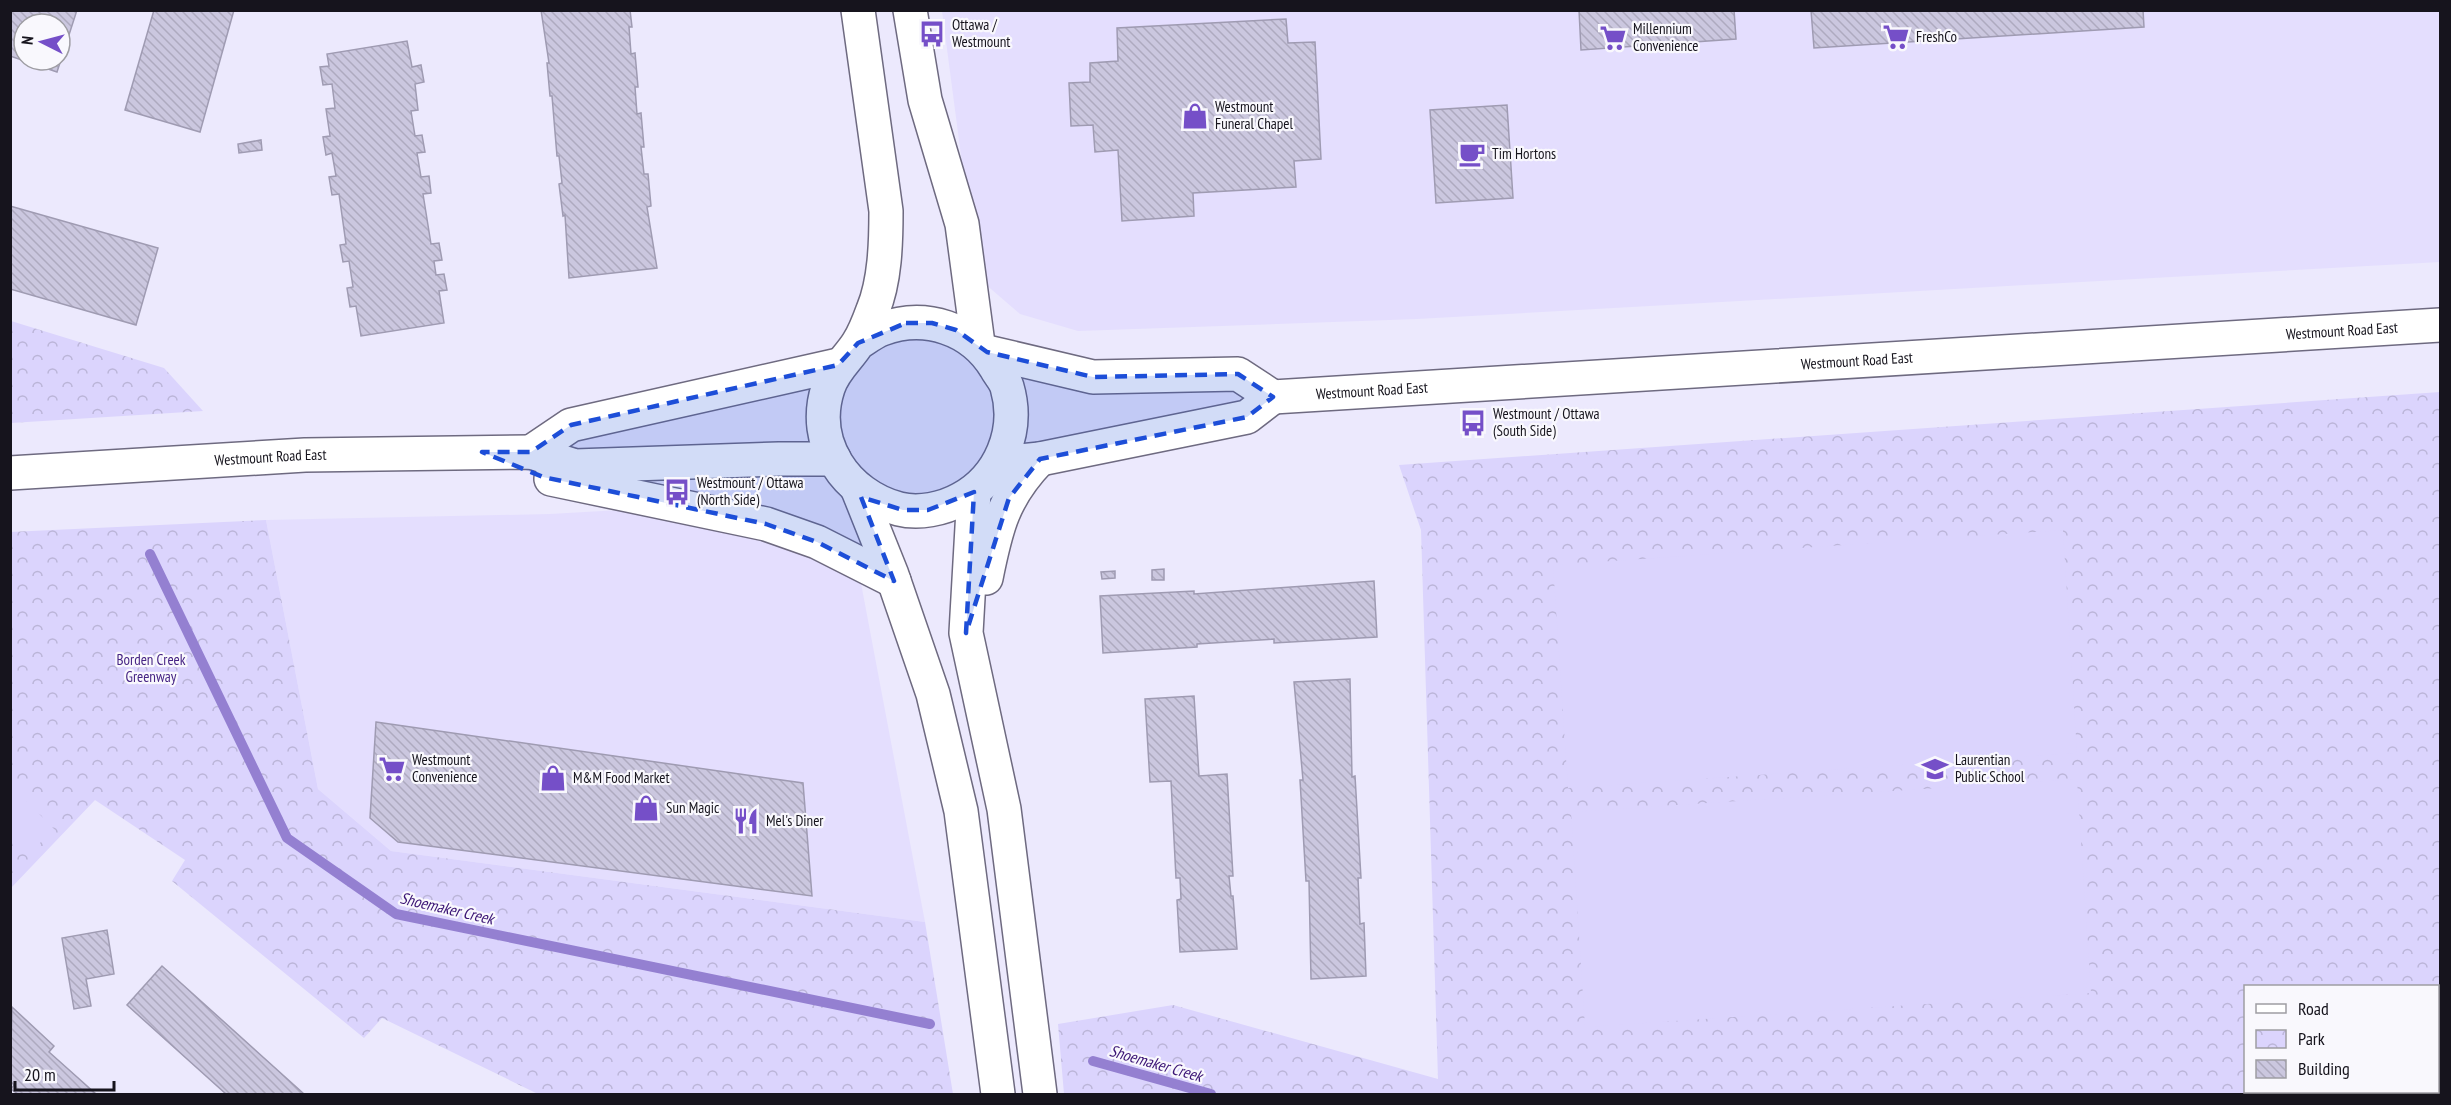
<svg xmlns="http://www.w3.org/2000/svg" width="2451" height="1105" viewBox="0 0 2451 1105" font-family="'PT Sans Narrow',sans-serif">
<defs>
<pattern id="park-crowns" width="20" height="18" patternUnits="userSpaceOnUse" patternTransform="scale(1.5)"><rect width="20" height="18" fill="#dbd4fd"/><path d="M2 6a3 3 0 1 1 6 0M12 15a3 3 0 1 1 6 0" fill="none" stroke="#bbb5d8"/></pattern>
<pattern id="building-back-hatch" width="6" height="6" patternUnits="userSpaceOnUse" patternTransform="scale(1.5)"><rect width="6" height="6" fill="#cbc7df"/><path d="M-1 5l2 2M0 0l6 6M5-1l2 2" fill="none" stroke="#aeaabf"/></pattern>
</defs>
<rect width="100%" height="100%" fill="#ece9fd"/>
<g fill="#e4defe">
<polygon points="942,11 2440,11 2440,262 1417,319 1078,331 1020,314 977,277"/>
<polygon points="724,504 857,562 925,922 391,851 318,789 266,520 550,514"/>
</g>
<g fill="url(#park-crowns)" fill-rule="evenodd">
<polygon points="11,321 164,368 203,411 11,423"/>
<path d="M2440,392v702h-1376l-6,-70 115,-19 265,74 -17,-549 -22,-65zM2246,986h192v106h-192z"/>
<polygon points="266,520 318,789 391,851 925,922 953,1094 538,1094 382,1018 364,1038 172,881 185,860 95,800 11,888 10,532"/>
</g>
<g fill="#dbd4fd">
<polygon points="2063,530 2077,753 1568,788 1553,565"/>
<polygon points="2077,779 2091,993 1585,1027 1571,812"/>
<polygon points="13,787 54,829 27,856 11,840 10,789"/>
</g>
<g fill="none" stroke-linecap="round" stroke-linejoin="round">
<g stroke="#9480d1" stroke-width="10">
<polyline points="150,554 287,838 396,914 930,1024"/>
<polyline points="1093,1061 1211,1094"/>
</g>
</g>
<g fill="url(#building-back-hatch)" stroke="#9f9bb2" stroke-width="1.5" fill-rule="evenodd">
<path d="M10,10h67l-20,62 -47,-16zM24,24h36v36h-36z"/>
<polygon points="154,10 234,10 200,132 125,110"/>
<polygon points="541,10 630,10 632,27 629,27 631,54 635,53 638,87 635,87 637,114 641,113 644,147 641,147 644,174 648,174 651,206 647,207 657,268 569,278 565,215 563,216 559,184 562,183 559,156 557,156 552,96 550,96 547,63 549,63"/>
<polygon points="1579,10 1734,10 1736,39 1581,50"/>
<polygon points="1811,10 2143,10 2144,27 1814,48"/>
<polygon points="1286,19 1288,43 1315,42 1321,159 1294,161 1296,187 1193,193 1194,216 1122,221 1118,150 1095,152 1093,125 1071,126 1069,83 1090,82 1090,63 1118,61 1117,28"/>
<polygon points="407,41 412,67 421,65 424,82 415,84 418,110 411,111 415,136 422,135 425,152 417,153 421,177 429,176 431,193 423,194 431,244 439,243 442,260 434,261 436,275 444,274 447,290 439,291 444,323 361,336 356,306 350,307 347,288 353,287 349,261 343,262 340,245 346,244 339,194 332,195 329,177 336,176 332,153 326,155 323,137 330,136 326,109 335,108 332,84 323,85 320,67 329,66 327,54"/>
<polygon points="1507,105 1513,198 1436,203 1430,110"/>
<polygon points="261,140 262,150 239,153 238,144"/>
<polygon points="10,206 158,248 136,325 10,289"/>
<polygon points="1164,569 1164,580 1152,580 1152,570"/>
<polygon points="1115,571 1115,578 1102,579 1101,572"/>
<polygon points="1374,581 1377,637 1274,643 1274,639 1197,644 1197,647 1103,653 1100,596 1194,591 1194,594"/>
<polygon points="1350,679 1352,777 1355,776 1361,878 1358,878 1360,924 1364,923 1366,976 1311,979 1309,881 1306,881 1300,780 1303,780 1294,682"/>
<polygon points="1194,696 1199,776 1227,774 1233,876 1229,876 1231,896 1233,896 1237,949 1180,952 1177,900 1181,899 1180,878 1176,878 1171,781 1150,782 1145,699"/>
<polygon points="376,722 803,783 812,896 398,842 370,818"/>
<polygon points="107,930 114,974 86,979 91,1006 74,1009 62,938"/>
<polygon points="162,966 304,1094 226,1094 127,1005"/>
<polygon points="12,1007 54,1046 49,1052 96,1094 18,1094 11,1089 14,1085 10,1081"/>
</g>
<g fill="none" stroke-linecap="round" stroke-linejoin="round">
<g stroke="#6e6a80" stroke-width="36">
<g id="secondary">
<path d="M858,10l28,201c0,32 -1,70 -13,99 -4,11 -9,24 -15,33 -10,16 -24,26 -30,45 -18,55 18,107 71,121 20,5 44,0 62,-10 39,-21 59,-68 46,-112 -2,-7 -8,-13 -11,-19 -24,-40 -71,-55 -114,-39 -8,3 -16,9 -24,14"/>
<polyline points="910,10 925,100 962,224 978,344"/>
<polyline points="987,352 1093,377 1238,374 1273,397"/>
<path id="s1" d="M1273,397l1167,-72"/>
<polyline points="531,452 571,425 838,365"/>
<polyline points="999,463 1040,459 1247,417 1273,397"/>
<path id="s2" d="M10,473l295,-18 226,-3 44,14 204,-7h55"/>
<polyline points="551,479 766,524 817,542 894,581"/>
<polyline points="858,490 892,575 933,694 961,811 998,1094"/>
<polyline points="974,492 966,633 1004,809 1040,1094"/>
<path d="M986,578c10,-50 17,-81 54,-119"/>
</g>
</g>
<use href="#secondary" stroke="#fff" stroke-width="33"/>
</g>
<path fill="#1d4ed8" fill-opacity="0.2" stroke="#1d4ed8" stroke-width="4.5" stroke-dasharray="12 8" stroke-linejoin="round" d="M906,323h26l24,7 31,22 106,25 145,-3 35,23 -26,20 -207,42 -31,39 -43,135 8,-141 -46,18h-25l-42,-13 33,84 -77,-39 -51,-18 -223,-47 -61,-25h49l40,-27 267,-60 20,-22z"/>
<defs>
<g id="bus-bare" transform="scale(2.07)"><path d="M-5-6H5V4H4V6H2V4H-2V6H-4V4H-5ZM-3.5-4V0h7V-4ZM-3.5 1.2v1.5H-2V1.2ZM2 1.2v1.5H3.5V1.2Z" fill="#754fc8" stroke="#f9f8fd" stroke-width="2.5" paint-order="stroke"/></g>
<g id="supermarket-bare" transform="scale(2.07)"><path d="M-6-5.5h2.5l.6 2H6L4.5 2H-2.5L-4.4-4H-6ZM-1.5 3.2a1.3 1.3 0 1 0 .1 0ZM3 3.2a1.3 1.3 0 1 0 .1 0Z" fill="#754fc8" stroke="#f9f8fd" stroke-width="2.5" paint-order="stroke"/></g>
<g id="shop-bare" transform="scale(2.07)"><path d="M-5-2.5h2.3a2.7 3.5 0 0 1 5.4 0H5L5.5 6h-11ZM-1.5-2.5h3a1.5 2.3 0 0 0-3 0Z" fill="#754fc8" stroke="#f9f8fd" stroke-width="2.5" paint-order="stroke"/></g>
<g id="cafe-bare" transform="scale(2.07)"><path d="M-5.5-4.5H6V0H3Q3 3.5 0 3.5H-2.5Q-5.5 3.5-5.5 0ZM3-3.2v2h1.7v-2ZM-6 4.5H4V6H-6Z" fill="#754fc8" stroke="#f9f8fd" stroke-width="2.5" paint-order="stroke"/></g>
<g id="school-bare" transform="scale(2.07)"><path d="M0-5L7-2L0 1L-7-2ZM-4 1L0 2.5L4 1V4Q0 6-4 4Z" fill="#754fc8" stroke="#f9f8fd" stroke-width="2.5" paint-order="stroke"/></g>
<g id="restaurant-bare" transform="scale(2.07)"><path d="M-5-6h1v4h1v-4h1v4h1v-4h1v5L-1.5 .5V6h-2V.5L-5-1ZM5-6V6H3V1.5H1.5Q1.5-4 5-6Z" fill="#754fc8" stroke="#f9f8fd" stroke-width="2.5" paint-order="stroke"/></g>
</defs>
<g fill-rule="evenodd">
<use href="#bus-bare" x="932" y="34"/>
<use href="#supermarket-bare" x="1896" y="37"/>
<use href="#supermarket-bare" x="1613" y="38"/>
<use href="#shop-bare" x="1195" y="116"/>
<use href="#cafe-bare" x="1472" y="154"/>
<use href="#bus-bare" x="1473" y="423"/>
<use href="#bus-bare" x="677" y="492"/>
<use href="#supermarket-bare" x="392" y="769"/>
<use href="#school-bare" x="1935" y="769"/>
<use href="#shop-bare" x="553" y="778"/>
<use href="#shop-bare" x="646" y="808"/>
<use href="#restaurant-bare" x="746" y="821"/>
</g>
<g text-anchor="middle" stroke-width="4.5" stroke-linejoin="round" paint-order="stroke">
<g font-size="15" fill="#16141d" stroke="#f9f8fd" text-anchor="start">
<text x="952" y="30">Ottawa /<tspan x="952" dy="17">Westmount</tspan></text>
<text x="1633" y="34">Millennium<tspan x="1633" dy="17">Convenience</tspan></text>
<text x="1916" y="42">FreshCo</text>
<text x="1215" y="112">Westmount<tspan x="1215" dy="17">Funeral Chapel</tspan></text>
<text x="1492" y="159">Tim Hortons</text>
<text x="1493" y="419">Westmount / Ottawa<tspan x="1493" dy="17">(South Side)</tspan></text>
<text x="697" y="488">Westmount / Ottawa<tspan x="697" dy="17">(North Side)</tspan></text>
<text x="412" y="765">Westmount<tspan x="412" dy="17">Convenience</tspan></text>
<text x="1955" y="765">Laurentian<tspan x="1955" dy="17">Public School</tspan></text>
<text x="573" y="783">M&amp;M Food Market</text>
<text x="666" y="813">Sun Magic</text>
<text x="766" y="826">Mel's Diner</text>
</g>
<g font-size="15" fill="#16141d" stroke="#f9f8fd">
<text dy="5" stroke="none"><textPath href="#s1" startOffset="1071">Westmount Road East</textPath></text>
<text dy="5" stroke="none"><textPath href="#s1" startOffset="585">Westmount Road East</textPath></text>
<text dy="5" stroke="none"><textPath href="#s1" startOffset="99">Westmount Road East</textPath></text>
<text dy="5" stroke="none"><textPath href="#s2" startOffset="261">Westmount Road East</textPath></text>
</g>
<g font-size="15" fill="#472585" stroke="#f9f8fd">
<text x="151" y="665">Borden Creek<tspan x="151" dy="17">Greenway</tspan></text>
</g>
<g font-size="16" font-style="italic" fill="#3a1374" stroke="#f9f8fd">
<text transform="translate(447 908) rotate(13)" y="6">Shoemaker Creek</text>
<text transform="translate(1156 1063) rotate(16)" y="6">Shoemaker Creek</text>
</g>
</g>
<rect width="2451" height="1105" fill="none" stroke="#16141d" stroke-width="24"/>
<rect x="2244" y="985" width="195" height="108" fill="#f9f8fd" stroke="#9e9da3" stroke-width="1.5"/>
<rect x="2256" y="1004" width="30" height="9" fill="#ffffff" stroke="#9e9da3" stroke-width="1.5"/>
<text x="2298" y="1015" font-size="18" fill="#16141d">Road</text>
<rect x="2256" y="1030" width="30" height="18" fill="url(#park-crowns)" stroke="#9e9da3" stroke-width="1.5"/>
<text x="2298" y="1045" font-size="18" fill="#16141d">Park</text>
<rect x="2256" y="1060" width="30" height="18" fill="url(#building-back-hatch)" stroke="#9e9da3" stroke-width="1.5"/>
<text x="2298" y="1075" font-size="18" fill="#16141d">Building</text>
<g transform="translate(42 42) rotate(276)"><circle r="28" fill="#f9f8fd" stroke="#9e9da3" stroke-width="1.5"/>
<path d="M0-4.5L10 22L0 15L-10 22Z" fill="#754fc8"/>
<text y="-9" font-size="16" font-weight="bold" text-anchor="middle" fill="#16141d">N</text>
</g>
<path d="M15 1081v9h99v-9" fill="none" stroke="#16141d" stroke-width="3"/>
<text x="24" y="1081" font-size="18" fill="#16141d" stroke="#f9f8fd" stroke-width="4.5" paint-order="stroke">20 m</text>
</svg>
